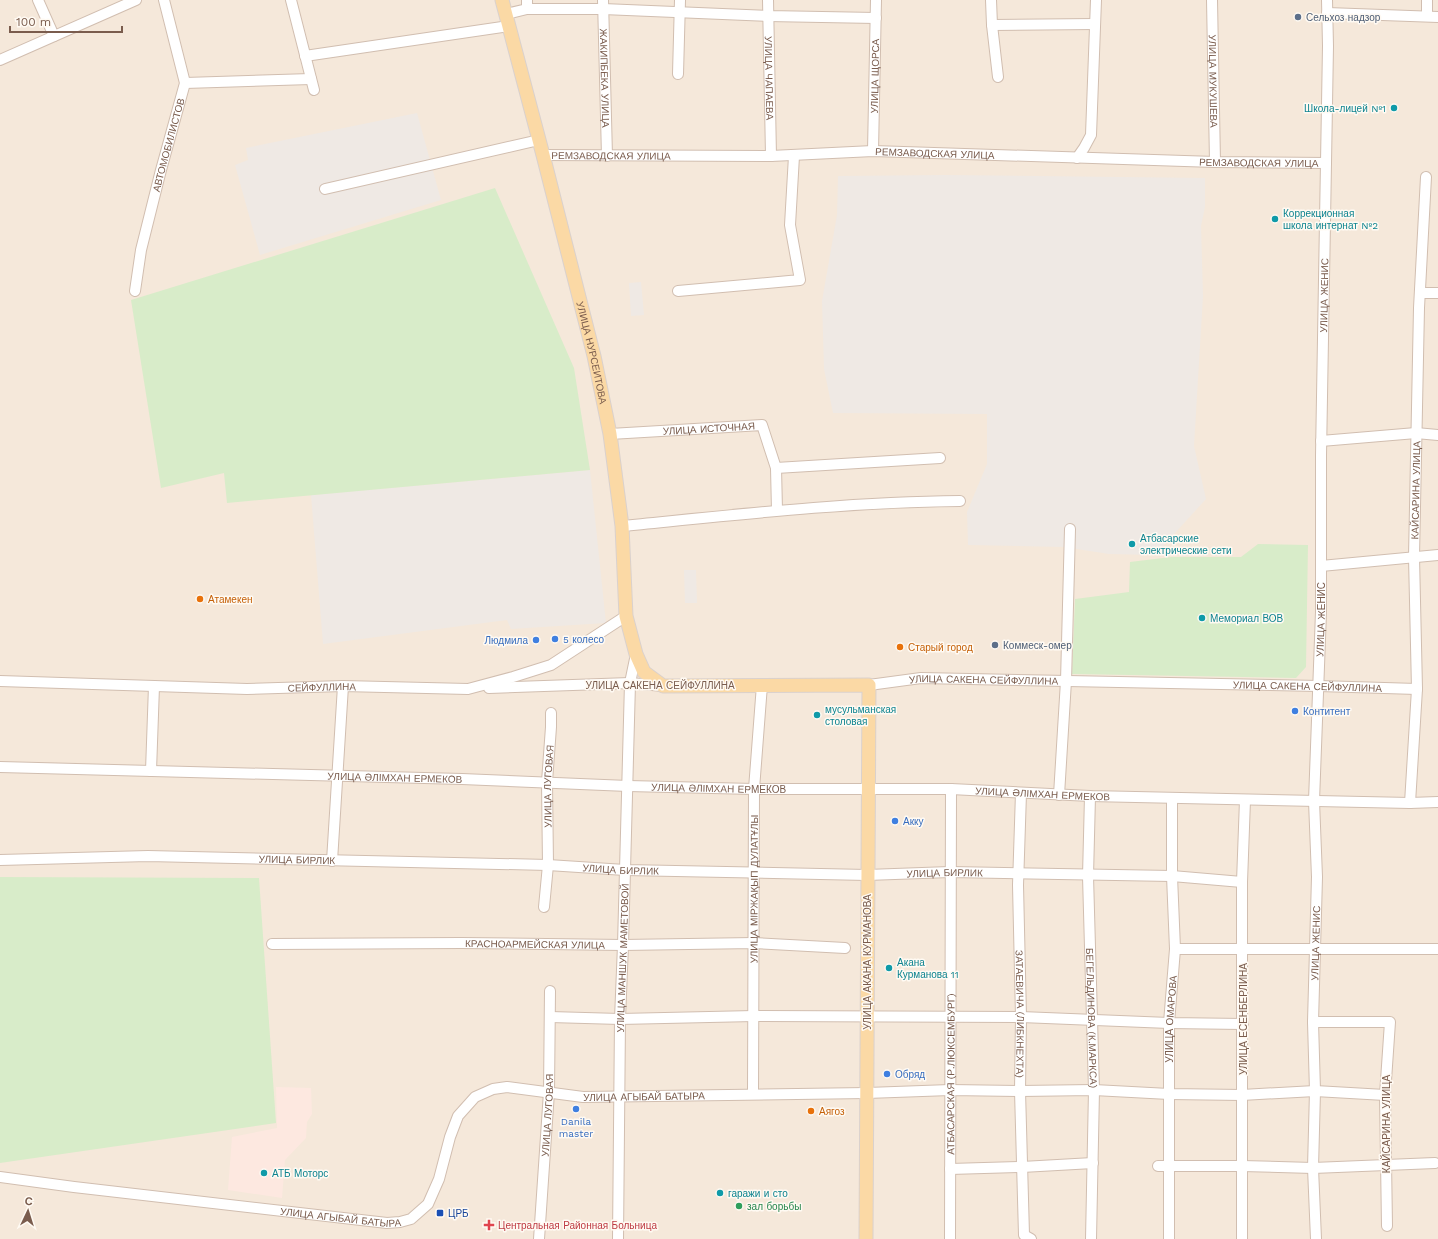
<svg xmlns="http://www.w3.org/2000/svg" width="1438" height="1239" viewBox="0 0 1438 1239" font-family="'Work Sans',sans-serif">
<rect width="100%" height="100%" fill="#fdf6ec"/>
<rect fill="#f5e8da" x="0" y="0" width="1438" height="1239"/>
<polygon fill="#fde8e0" points="276,1087 311,1088 312,1114 307,1122 306,1138 285,1160 282,1198 228,1190 232,1137 277,1128"/>
<g fill="#efe9e4">
<polygon points="417,113 441,200 260,255 235,165 248,160 246,148"/>
<polygon points="945,175 1205,178 1205,207 1201,226 1203,296 1194,446 1206,499 1155,555 1109,554 1064,547 968,545 967,512 987,464 987,414 833,413 824,369 822,301 837,215 838,176"/>
<polygon points="641,282 644,315 631,316 629,283"/>
<polygon points="590,470 606,623 511,629 507,620 323,644 311,495"/>
<polygon points="684,570 696,570 697,603 685,603"/>
</g>
<g fill="#d8ecc9">
<polygon points="495,188 574,368 590,470 227,503 224,473 161,488 131,300"/>
<polygon points="1258,544 1308,545 1306,667 1296,678 1072,674 1075,599 1129,592 1130,562 1171,557 1241,557"/>
<polygon points="0,877 259,878 276,1123 0,1163"/>
</g>
<g fill="none" stroke-linecap="round" stroke-linejoin="round">
<g stroke="#d1beb0" stroke-width="12">
<g id="minor">
<polyline points="38,0 54,36"/>
<polyline points="291,0 314,90"/>
<path id="s1" d="M603,0l4,156"/>
<path id="s2" d="M768,0l3,156"/>
<polyline points="991,0 992,25 998,77"/>
<path id="s3" d="M1212,0l3,162"/>
<polyline points="527,9 603,9 768,16 876,18"/>
<polyline points="1327,13 1438,17"/>
<polyline points="506,14 527,9 527,0"/>
<polyline points="1427,16 1427,0"/>
<polyline points="992,25 1095,24"/>
<polyline points="305,56 509,26"/>
<polyline points="0,60 136,0"/>
<polyline points="678,74 680,0"/>
<polyline points="185,83 311,79"/>
<path id="s4" d="M873,151l3,-151"/>
<path id="s5" d="M543,155l228,1 102,-5 342,11 111,1"/>
<polyline points="1077,158 1084,148 1091,135 1096,0"/>
<polyline points="325,189 539,140"/>
<path id="s6" d="M135,291l6,-41 20,-80 24,-87 -21,-83"/>
<polyline points="678,291 800,280 790,225 794,156"/>
<polyline points="1420,293 1438,293"/>
<path id="s7" d="M610,434l152,-9 14,43 1,42"/>
<polyline points="1321,441 1416,433 1438,435"/>
<polyline points="776,468 940,458"/>
<path d="M622,526c112,-11 225,-24 338,-25"/>
<polyline points="1321,566 1438,555"/>
<path id="s8" d="M0,681l247,8 96,-3 125,3 45,-12 38,-12 75,-49"/>
<path id="s9" d="M869,685l52,-7 398,8 98,3"/>
<polyline points="489,688 630,683 663,686"/>
<path id="s10" d="M0,767l462,12 166,7 126,3h197l139,7 320,7 28,-1"/>
<polyline points="151,771 154,686"/>
<path id="s11" d="M1021,793l-3,92 3,132 -1,74 4,144 7,4"/>
<polyline points="1059,795 1066,681 1070,529"/>
<path id="s12" d="M1090,796l-2,80 6,214 -3,149"/>
<path id="s13" d="M1410,803l7,-114 -3,-132 5,-249 7,-131"/>
<path id="s14" d="M0,860l148,-4 400,9 77,5 242,5 83,-3 222,4 70,6"/>
<polyline points="332,861 343,686"/>
<path id="s15" d="M544,907l4,-42 -1,-83 4,-55v-14"/>
<path id="s16" d="M272,944l189,-1 162,2 131,-2 91,5"/>
<polyline points="1175,949 1438,949"/>
<polyline points="550,1017 620,1019 754,1016 1021,1017 1169,1023 1243,1024"/>
<polyline points="1313,1022 1390,1022 1385,1095 1387,1226"/>
<path id="s17" d="M753,1094l1,-305 8,-104"/>
<polyline points="1158,1166 1242,1166 1313,1168 1435,1163"/>
<polyline points="950,1169 1022,1167 1093,1163"/>
<path id="s18" d="M0,1177l74,10 313,36 13,-1 11,-3 17,-15 11,-25 11,-42 8,-21 17,-19 18,-8 14,-2 76,10 284,-4 83,-3 70,1 74,-1 75,4 73,1 73,-4 70,4"/>
<path id="s19" d="M539,1239l10,-147 1,-101"/>
<path id="s20" d="M618,1239l2,-220 3,-74 7,-262 6,-29"/>
<path id="s21" d="M950,1239l1,-450"/>
<path id="s22" d="M1169,1239v-216l6,-74 -3,-73v-78"/>
<polyline points="1242,1239 1242,882 1245,800"/>
<path id="s23" d="M1316,1239l-3,-71 2,-77 -2,-69 4,-145 -3,-76 7,-189v-157l7,-409 -1,-46"/>
</g>
</g>
<g stroke="#dad1cd" stroke-width="15">
<g id="major">
<path id="s24" d="M502,0l41,155 51,201 16,78 12,92 4,90 10,38 8,18 19,14 206,-1 -3,554"/>
</g>
</g>
<use href="#minor" stroke="#fff" stroke-width="10"/>
<use href="#major" stroke="#fbd9a5" stroke-width="13"/>
</g>
<g fill="#5c6f8a" stroke="#fffaf3" stroke-width="1.5">
<circle cx="1298" cy="17" r="4"/>
<circle cx="995" cy="645" r="4"/>
</g>
<g fill="#0f9aa8" stroke="#fffaf3" stroke-width="1.5">
<circle cx="1394" cy="108" r="4"/>
<circle cx="1275" cy="219" r="4"/>
<circle cx="1132" cy="544" r="4"/>
<circle cx="1202" cy="618" r="4"/>
<circle cx="817" cy="715" r="4"/>
<circle cx="889" cy="968" r="4"/>
<circle cx="264" cy="1173" r="4"/>
<circle cx="720" cy="1193" r="4"/>
</g>
<g fill="#e8710a" stroke="#fffaf3" stroke-width="1.5">
<circle cx="200" cy="599" r="4"/>
<circle cx="900" cy="647" r="4"/>
<circle cx="811" cy="1111" r="4"/>
</g>
<g fill="#3f7fe0" stroke="#fffaf3" stroke-width="1.5">
<circle cx="555" cy="639" r="4"/>
<circle cx="536" cy="640" r="4"/>
<circle cx="1295" cy="711" r="4"/>
<circle cx="895" cy="821" r="4"/>
<circle cx="887" cy="1074" r="4"/>
<circle cx="576" cy="1109" r="4"/>
</g>
<circle fill="#2e9e5b" stroke="#fffaf3" stroke-width="1.5" cx="739" cy="1206" r="4"/>
<rect fill="#1a4fb4" stroke="#fffaf3" stroke-width="1.5" x="436" y="1209" width="8" height="8" rx="2"/>
<path fill="#e0444e" stroke="#fffaf3" stroke-width="1.5" d="M487 1219h4v4h4v4h-4v4h-4v-4h-4v-4h4z"/>
<g text-anchor="middle" stroke-width="3" stroke-linejoin="round" paint-order="stroke">
<g font-size="10" fill="#4e5e75" stroke="#fffaf3" text-anchor="start">
<text x="1306" y="21">Сельхоз надзор</text>
<text x="1003" y="649">Коммеск-омер</text>
</g>
<g font-size="10" fill="#7a5c4d" stroke="#fffaf3">
<text dy="4" stroke="none"><textPath href="#s4" startOffset="75">УЛИЦА ЩОРСА</textPath></text>
<text dy="4" stroke="none"><textPath href="#s1" startOffset="78">ЖАКИПБЕКА УЛИЦА</textPath></text>
<text dy="4" stroke="none"><textPath href="#s2" startOffset="78">УЛИЦА ЧАПАЕВА</textPath></text>
<text dy="4" stroke="none"><textPath href="#s3" startOffset="81">УЛИЦА МУКУШЕВА</textPath></text>
<text dy="4" stroke="none"><textPath href="#s6" startOffset="150">АВТОМОБИЛИСТОВ</textPath></text>
<text dy="4" stroke="none"><textPath href="#s5" startOffset="392">РЕМЗАВОДСКАЯ УЛИЦА</textPath></text>
<text dy="4" stroke="none"><textPath href="#s5" startOffset="68">РЕМЗАВОДСКАЯ УЛИЦА</textPath></text>
<text dy="4" stroke="none"><textPath href="#s5" startOffset="716">РЕМЗАВОДСКАЯ УЛИЦА</textPath></text>
<text dy="4" stroke="none"><textPath href="#s23" startOffset="944">УЛИЦА ЖЕНИС</textPath></text>
<text dy="4" stroke="none"><textPath href="#s24" startOffset="364">УЛИЦА НУРСЕИТОВА</textPath></text>
<text dy="4" stroke="none"><textPath href="#s7" startOffset="99">УЛИЦА ИСТОЧНАЯ</textPath></text>
<text dy="4" stroke="none"><textPath href="#s13" startOffset="313">КАЙСАРИНА УЛИЦА</textPath></text>
<text dy="4" stroke="none"><textPath href="#s23" startOffset="620">УЛИЦА ЖЕНИС</textPath></text>
<text dy="4" stroke="none"><textPath href="#s9" startOffset="115">УЛИЦА САКЕНА СЕЙФУЛЛИНА</textPath></text>
<text x="660" y="689">УЛИЦА САКЕНА СЕЙФУЛЛИНА</text>
<text dy="4" stroke="none"><textPath href="#s9" startOffset="439">УЛИЦА САКЕНА СЕЙФУЛЛИНА</textPath></text>
<text dy="4" stroke="none"><textPath href="#s8" startOffset="322">СЕЙФУЛЛИНА</textPath></text>
<text dy="4" stroke="none"><textPath href="#s10" startOffset="395">УЛИЦА ӘЛІМХАН ЕРМЕКОВ</textPath></text>
<text dy="4" stroke="none"><textPath href="#s15" startOffset="121">УЛИЦА ЛУГОВАЯ</textPath></text>
<text dy="4" stroke="none"><textPath href="#s10" startOffset="719">УЛИЦА ӘЛІМХАН ЕРМЕКОВ</textPath></text>
<text dy="4" stroke="none"><textPath href="#s10" startOffset="1043">УЛИЦА ӘЛІМХАН ЕРМЕКОВ</textPath></text>
<text dy="4" stroke="none"><textPath href="#s14" startOffset="297">УЛИЦА БИРЛИК</textPath></text>
<text dy="4" stroke="none"><textPath href="#s14" startOffset="621">УЛИЦА БИРЛИК</textPath></text>
<text dy="4" stroke="none"><textPath href="#s14" startOffset="945">УЛИЦА БИРЛИК</textPath></text>
<text dy="4" stroke="none"><textPath href="#s17" startOffset="205">УЛИЦА МІРЖАҚЫП ДУЛАТҰЛЫ</textPath></text>
<text dy="4" stroke="none"><textPath href="#s23" startOffset="296">УЛИЦА ЖЕНИС</textPath></text>
<text dy="4" stroke="none"><textPath href="#s16" startOffset="263">КРАСНОАРМЕЙСКАЯ УЛИЦА</textPath></text>
<text dy="4" stroke="none"><textPath href="#s20" startOffset="281">УЛИЦА МАНШУК МАМЕТОВОЙ</textPath></text>
<text transform="translate(867 962) rotate(-90)" y="4">УЛИЦА АКАНА КУРМАНОВА</text>
<text dy="4" stroke="none"><textPath href="#s11" startOffset="221">ЗАТАЕВИЧА (ЛИБКНЕХТА)</textPath></text>
<text dy="4" stroke="none"><textPath href="#s12" startOffset="222">БЕГЕЛЬДИНОВА (К.МАРКСА)</textPath></text>
<text dy="4" stroke="none"><textPath href="#s22" startOffset="220">УЛИЦА ОМАРОВА</textPath></text>
<text transform="translate(1243 1019) rotate(-90)" y="4">УЛИЦА ЕСЕНБЕРЛИНА</text>
<text dy="4" stroke="none"><textPath href="#s21" startOffset="165">АТБАСАРСКАЯ (Р.ЛЮКСЕМБУРГ)</textPath></text>
<text dy="4" stroke="none"><textPath href="#s18" startOffset="727">УЛИЦА АГЫБАЙ БАТЫРА</textPath></text>
<text dy="4" stroke="none"><textPath href="#s19" startOffset="124">УЛИЦА ЛУГОВАЯ</textPath></text>
<text transform="translate(1386 1124) rotate(-90)" y="4">КАЙСАРИНА УЛИЦА</text>
<text dy="4" stroke="none"><textPath href="#s18" startOffset="343">УЛИЦА АГЫБАЙ БАТЫРА</textPath></text>
</g>
<g font-size="10" fill="#0d838f" stroke="#fffaf3" text-anchor="start">
<text x="1386" y="112" text-anchor="end">Школа-лицей №1</text>
<text x="1283" y="217">Коррекционная<tspan x="1283" dy="12">школа интернат №2</tspan></text>
<text x="1140" y="542">Атбасарские<tspan x="1140" dy="12">электрические сети</tspan></text>
<text x="1210" y="622">Мемориал ВОВ</text>
<text x="825" y="713">мусульманская<tspan x="825" dy="12">столовая</tspan></text>
<text x="897" y="966">Акана<tspan x="897" dy="12">Курманова 11</tspan></text>
<text x="272" y="1177">АТБ Моторс</text>
<text x="728" y="1197">гаражи и сто</text>
</g>
<g font-size="10" fill="#c56008" stroke="#fffaf3" text-anchor="start">
<text x="208" y="603">Атамекен</text>
<text x="908" y="651">Старый город</text>
<text x="819" y="1115">Аягоз</text>
</g>
<g font-size="10" fill="#366cbe" stroke="#fffaf3" text-anchor="start">
<text x="563" y="643">5 колесо</text>
<text x="528" y="644" text-anchor="end">Людмила</text>
<text x="1303" y="715">Контитент</text>
<text x="903" y="825">Акку</text>
<text x="895" y="1078">Обряд</text>
<text x="576" y="1125" text-anchor="middle">Danila<tspan x="576" dy="12">master</tspan></text>
</g>
<g font-size="10" fill="#27864d" stroke="#fffaf3" text-anchor="start">
<text x="747" y="1210">зал борьбы</text>
</g>
<g font-size="10" fill="#164399" stroke="#fffaf3" text-anchor="start">
<text x="448" y="1217">ЦРБ</text>
</g>
<g font-size="10" fill="#be3a42" stroke="#fffaf3" text-anchor="start">
<text x="498" y="1229">Центральная Районная Больница</text>
</g>
</g>
<g transform="translate(28 1211) rotate(4)" stroke="#fffaf3" stroke-width="3" paint-order="stroke">
<path d="M0-3L7 15L0 10L-7 15Z" fill="#7a5c4d"/>
<text y="-6" font-size="11" font-weight="bold" text-anchor="middle" fill="#7a5c4d">С</text>
</g>
<path d="M10 26v6h112v-6" fill="none" stroke="#7a5c4d" stroke-width="2"/>
<text x="16" y="26" font-size="12" fill="#7a5c4d" stroke="#fffaf3" stroke-width="3" paint-order="stroke">100 m</text>
</svg>
